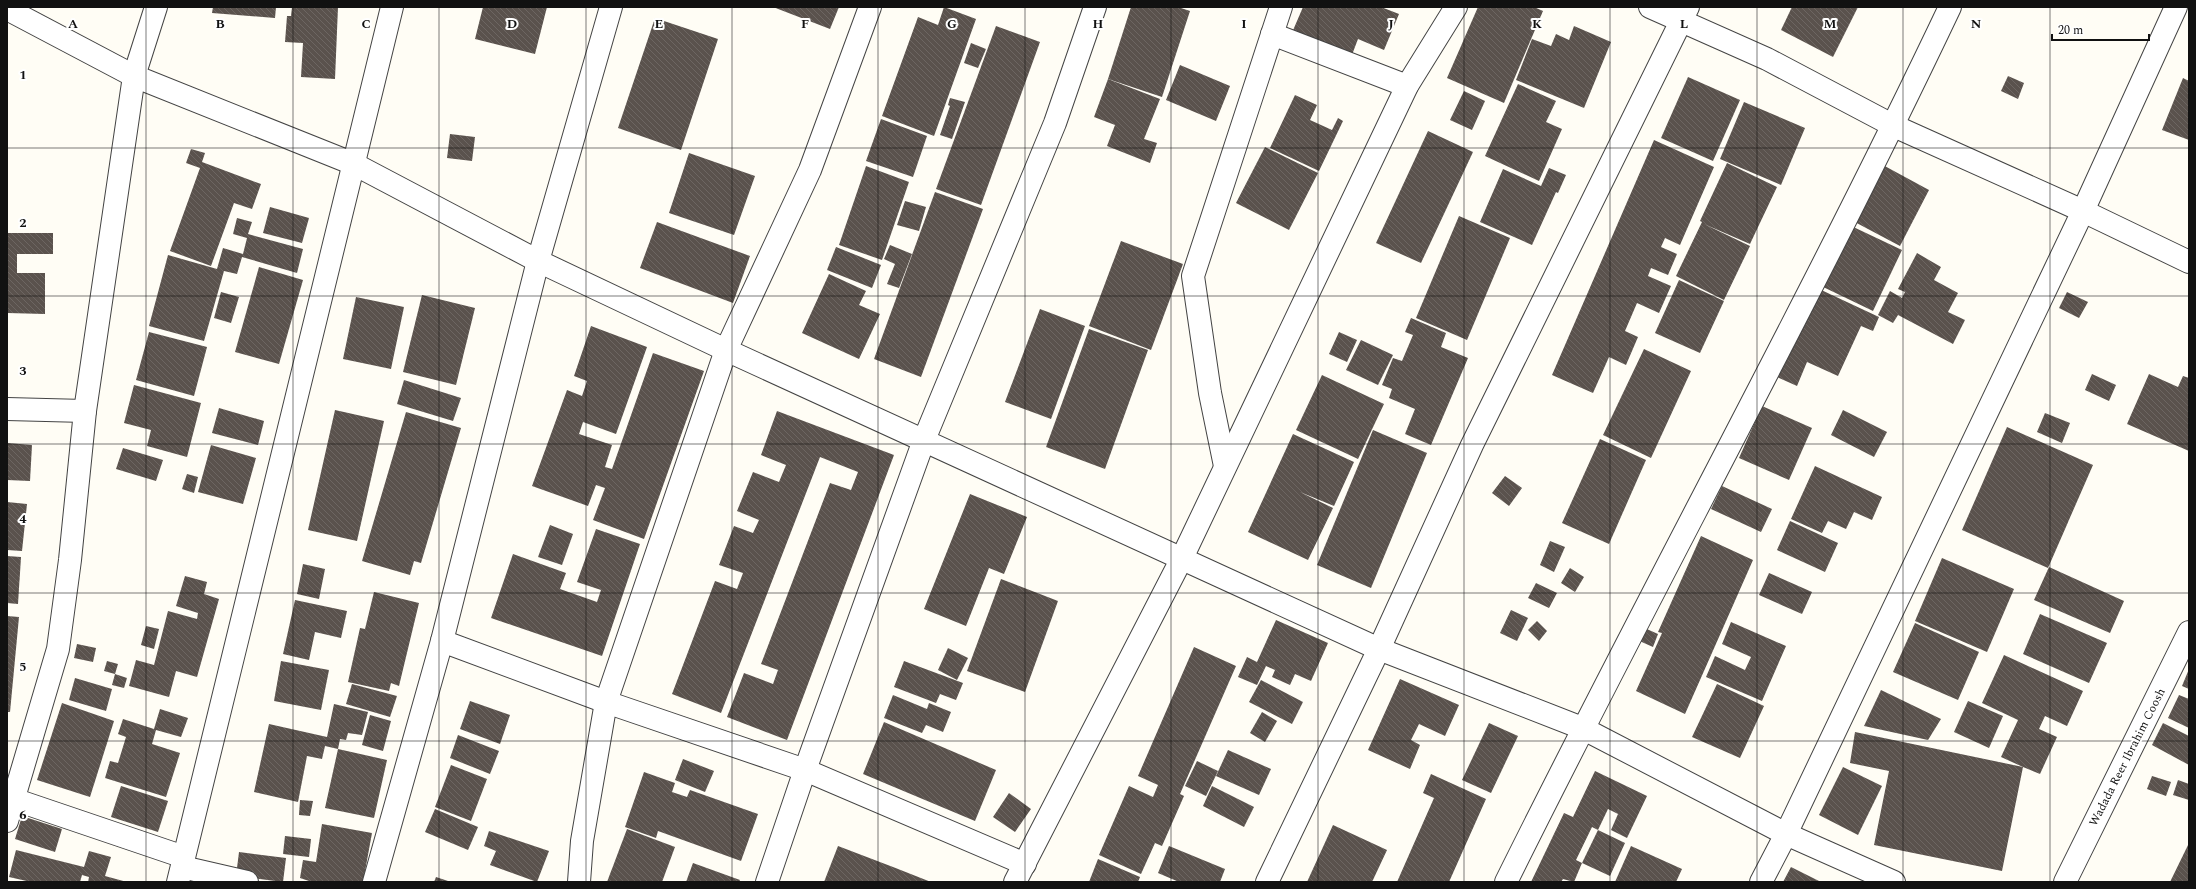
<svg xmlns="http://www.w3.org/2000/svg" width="2196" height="889" viewBox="0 0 2196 889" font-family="Spectral,serif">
<defs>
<pattern id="building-back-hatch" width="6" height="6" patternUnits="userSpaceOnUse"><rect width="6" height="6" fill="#5a524d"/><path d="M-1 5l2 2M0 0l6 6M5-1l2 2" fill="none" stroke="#6d6662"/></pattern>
</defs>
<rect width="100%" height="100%" fill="#fffdf5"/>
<g fill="url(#building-back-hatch)">
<polygon points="213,7 276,7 275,18 212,13"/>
<polygon points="292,7 338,7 335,79 301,77 303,43 285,42 287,16 291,16"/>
<polygon points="483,7 547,7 535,54 475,39"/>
<polygon points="773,7 839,7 830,29"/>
<polygon points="944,7 976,19 934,136 882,116 918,17 938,25"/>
<polygon points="1131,7 1178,7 1190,11 1162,97 1108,79"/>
<polygon points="1303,7 1381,7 1399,14 1384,50 1358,39 1350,60 1291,35"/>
<polygon points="1478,7 1534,7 1543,11 1504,103 1447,78"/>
<polygon points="1792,7 1858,7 1833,57 1781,30"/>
<polygon points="655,18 718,39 681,150 618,128"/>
<polygon points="996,26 1040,42 981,205 936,189"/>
<polygon points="1574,26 1611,42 1584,108 1516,80 1532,39 1551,46 1556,34 1569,40"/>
<polygon points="971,43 986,49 978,68 964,63"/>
<polygon points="1180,65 1230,86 1216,121 1166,100"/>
<polygon points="2008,76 2024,83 2018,99 2001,91"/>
<polygon points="1688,77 1740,100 1713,161 1661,138"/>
<polygon points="2183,78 2189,81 2189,140 2162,130"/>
<polygon points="1108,79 1160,99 1144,139 1157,143 1150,163 1107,146 1115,125 1094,117"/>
<polygon points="1518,84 1556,101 1546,122 1562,129 1539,181 1485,156"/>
<polygon points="1464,91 1485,101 1472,130 1450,120"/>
<polygon points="1295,95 1317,105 1310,120 1332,130 1338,118 1343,121 1319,171 1270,148"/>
<polygon points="950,98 965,102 952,139 940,135 950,106 948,105"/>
<polygon points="1744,102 1805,128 1781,185 1720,159"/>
<polygon points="881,119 927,136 913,177 866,161"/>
<polygon points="1428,131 1473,152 1421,263 1376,243"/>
<polygon points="450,134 475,137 472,161 447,158"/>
<polygon points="1654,140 1714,167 1680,245 1665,238 1661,247 1677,254 1668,275 1651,268 1648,276 1671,286 1659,313 1637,303 1625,331 1638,337 1626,365 1609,357 1593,393 1552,375"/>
<polygon points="1265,147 1318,173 1289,230 1236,203"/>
<polygon points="191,149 205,153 202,162 261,184 252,209 234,203 211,266 170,251 200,168 186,163"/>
<polygon points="689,153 755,176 734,235 669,213"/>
<polygon points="1727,163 1777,187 1750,244 1704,224 1750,246 1724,300 1676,276 1702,222 1700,221"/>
<polygon points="1881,164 1929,190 1900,246 1851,220"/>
<polygon points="866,166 909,182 882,260 839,245"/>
<polygon points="1549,168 1566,175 1558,193 1546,187 1556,192 1532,245 1480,222 1503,169 1541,186"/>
<polygon points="935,192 983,209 921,377 874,359"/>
<polygon points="905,201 926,207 919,231 897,225"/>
<polygon points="270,207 309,218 302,243 263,233"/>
<polygon points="1459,216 1510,238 1467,340 1416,318"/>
<polygon points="237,218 252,222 248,234 303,249 297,273 242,257 237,274 224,271 204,341 149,326 168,255 217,269 223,248 243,254 247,238 233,234"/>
<polygon points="657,222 750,256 733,303 640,268"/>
<polygon points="1847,224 1902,250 1873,311 1819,285"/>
<polygon points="7,233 53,233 53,254 17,254 17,273 45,273 45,314 7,313"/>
<polygon points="1121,241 1183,264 1151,350 1089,326"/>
<polygon points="890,245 912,254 899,288 887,284 895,264 884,259"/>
<polygon points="836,247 881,265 872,288 827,270"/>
<polygon points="1917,253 1941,267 1934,280 1958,293 1948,312 1965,320 1953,344 1898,315 1893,323 1878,315 1890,291 1902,298 1905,292 1898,289"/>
<polygon points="259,267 303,280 279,364 235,352"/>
<polygon points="829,274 866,291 859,305 880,314 859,359 802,333"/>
<polygon points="1679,280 1724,301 1700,353 1655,333"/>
<polygon points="1817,288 1879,317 1873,331 1861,326 1838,376 1807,362 1797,386 1777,377"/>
<polygon points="221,292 239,297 231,323 214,318"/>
<polygon points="2067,292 2088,302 2079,318 2059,308"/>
<polygon points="422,295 475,308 456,385 403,372"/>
<polygon points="356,297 404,307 391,369 343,359"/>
<polygon points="1040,309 1085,326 1051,419 1005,402"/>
<polygon points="1411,318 1446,333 1441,347 1468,358 1431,445 1405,434 1415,409 1389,398 1392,389 1382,385 1393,358 1402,361 1413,335 1405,332"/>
<polygon points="591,326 647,347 616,434 583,422 579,434 612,445 605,467 612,469 653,353 704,371 644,539 593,520 605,488 596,485 588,506 532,486 567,390 582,396 587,381 574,376"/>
<polygon points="1089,329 1148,350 1105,469 1046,447"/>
<polygon points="149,332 207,347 194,396 136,380"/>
<polygon points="1339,332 1357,340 1347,362 1329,354"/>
<polygon points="1361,340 1393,355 1378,385 1346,370"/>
<polygon points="1644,349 1691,371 1651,458 1603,435"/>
<polygon points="2092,374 2116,385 2109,401 2085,390"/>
<polygon points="2149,374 2178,387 2183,376 2189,378 2189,451 2127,424"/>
<polygon points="1322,375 1384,404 1358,459 1296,430"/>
<polygon points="404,380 461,398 453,421 397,404"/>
<polygon points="134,385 201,403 187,457 147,446 151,430 124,423"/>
<polygon points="1762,406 1812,428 1789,480 1739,458"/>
<polygon points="219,408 264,421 258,445 212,433"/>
<polygon points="335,410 384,421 357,541 308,530"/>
<polygon points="1843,410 1887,432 1874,457 1831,435"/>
<polygon points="777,411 894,455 787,740 727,717 744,673 773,684 778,670 761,664 830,483 851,490 858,472 820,457 721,713 672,694 715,581 737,589 743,573 719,565 734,526 753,533 759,520 737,511 753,472 779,482 786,465 761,455"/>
<polygon points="406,412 461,428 421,563 414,561 410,575 362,561"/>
<polygon points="2045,413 2070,423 2062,443 2037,432"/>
<polygon points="2007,427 2093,465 2048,568 1962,530"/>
<polygon points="1373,430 1427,453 1371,588 1317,565"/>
<polygon points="1293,434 1354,462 1334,506 1300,492 1333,508 1308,560 1248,532"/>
<polygon points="1600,439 1646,460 1609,544 1562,523"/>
<polygon points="7,443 32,445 30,481 7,480"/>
<polygon points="211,445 256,458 243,504 198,492"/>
<polygon points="123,448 163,460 156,481 116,469"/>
<polygon points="1815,466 1882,497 1872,520 1854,512 1846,529 1828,521 1822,533 1791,519"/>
<polygon points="187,474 198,477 194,493 182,489"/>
<polygon points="1505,476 1522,488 1509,506 1492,493"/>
<polygon points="1722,486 1772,509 1761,532 1711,509"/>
<polygon points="970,494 1027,517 1004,574 989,568 966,626 924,609"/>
<polygon points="7,502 27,504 22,551 7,550"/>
<polygon points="1790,521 1838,543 1825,572 1777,550"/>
<polygon points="550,525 573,534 562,565 538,557"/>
<polygon points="596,529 640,544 602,656 491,618 513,554 566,573 560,589 597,602 601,590 577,582"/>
<polygon points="1701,536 1753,560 1685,714 1636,691 1662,633 1658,632"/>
<polygon points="1550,541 1565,547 1554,572 1540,565"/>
<polygon points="7,556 21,557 18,604 7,603"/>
<polygon points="1942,558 2014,589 1987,652 1915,621"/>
<polygon points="303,564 325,569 319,599 297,594"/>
<polygon points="2049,567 2124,601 2110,633 2034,600"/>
<polygon points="1570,568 1584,577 1575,592 1561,583"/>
<polygon points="1769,573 1812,592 1802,614 1759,595"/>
<polygon points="185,576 207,582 204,594 219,599 197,677 176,671 169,697 129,686 136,660 154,665 168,611 197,619 198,613 176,606"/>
<polygon points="1001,579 1058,601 1025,692 967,671"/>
<polygon points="1536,583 1557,593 1549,608 1528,598"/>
<polygon points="374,592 419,603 399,686 391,683 389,691 348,682 360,628 365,629"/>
<polygon points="295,600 347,611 341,638 315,632 309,660 283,654"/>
<polygon points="1511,610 1528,618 1517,641 1500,633"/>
<polygon points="2040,614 2107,643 2089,683 2023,654"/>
<polygon points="7,616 19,617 10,712 7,712"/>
<polygon points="1276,620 1328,643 1311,681 1295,674 1290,685 1272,677 1275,670 1266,666 1257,685 1238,677 1247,657 1257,662"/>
<polygon points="1537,621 1547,631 1539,641 1528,630"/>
<polygon points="1731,622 1786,646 1762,701 1706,677 1715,656 1745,670 1751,657 1722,644"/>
<polygon points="1915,623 1979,652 1958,700 1893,672"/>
<polygon points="146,626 159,629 154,649 141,645"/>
<polygon points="1640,626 1658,634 1653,647 1635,639"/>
<polygon points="77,644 96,648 93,662 74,658"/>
<polygon points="1194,647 1236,666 1180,794 1184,796 1162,846 1155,843 1141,874 1099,855 1129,786 1153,797 1158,785 1138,776"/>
<polygon points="948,648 968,658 957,680 938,670"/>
<polygon points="2004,655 2083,691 2067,726 2045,716 2039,729 2057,737 2040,774 2023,767 2002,871 1874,845 1889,771 1850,763 1855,732 2023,767 2001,757 2018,720 1982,703"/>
<polygon points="107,661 118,664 115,674 104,671"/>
<polygon points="281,661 329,670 321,710 274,701"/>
<polygon points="904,661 963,683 956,700 940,694 936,703 894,687"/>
<polygon points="2189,669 2189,689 2182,686"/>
<polygon points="115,674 127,678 124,688 112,685"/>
<polygon points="75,678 112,689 106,711 69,700"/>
<polygon points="1400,679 1459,705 1445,736 1419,724 1411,740 1420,745 1410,769 1368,750"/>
<polygon points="1261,680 1303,702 1292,724 1249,702"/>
<polygon points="352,684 397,696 390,717 346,704"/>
<polygon points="1717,684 1764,706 1740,758 1692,737"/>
<polygon points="1881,690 1941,719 1928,740 1864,726"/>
<polygon points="893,695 927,709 929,703 951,712 943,732 926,725 922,733 884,718"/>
<polygon points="2179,695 2189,699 2189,728 2168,718"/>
<polygon points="470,701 510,715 500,744 460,729"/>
<polygon points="1968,701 2003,716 1989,748 1954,732"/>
<polygon points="62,703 114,721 90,797 37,780"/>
<polygon points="334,704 368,712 362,735 348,733 346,740 340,739 338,749 387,760 374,818 325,808 338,749 325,746 322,759 307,756 298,802 254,792 269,724 327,737"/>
<polygon points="160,709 188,718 181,737 156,730 152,744 180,753 166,797 105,778 110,761 118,763 126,737 118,734 123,719 154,729"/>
<polygon points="1262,712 1277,721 1265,742 1250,733"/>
<polygon points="370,715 391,721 383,751 362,745"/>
<polygon points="884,722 996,770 975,821 863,774"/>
<polygon points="1489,723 1518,736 1491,793 1462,780"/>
<polygon points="2163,723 2189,736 2189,765 2152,745"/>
<polygon points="458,735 499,751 490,774 450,758"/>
<polygon points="1228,750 1271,769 1259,795 1216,776"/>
<polygon points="683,759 714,771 705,792 675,780"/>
<polygon points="1197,761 1218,771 1206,796 1185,786"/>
<polygon points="451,765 487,779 471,821 435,807"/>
<polygon points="1843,767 1882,786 1858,835 1819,815"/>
<polygon points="1595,771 1647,796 1627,838 1611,830 1618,814 1608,809 1598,830 1592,827 1576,860 1582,863 1574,882 1563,879 1561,882 1531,882 1564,813 1573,817"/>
<polygon points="644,772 675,783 672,792 687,797 690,790 758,814 741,861 658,831 656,838 625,827"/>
<polygon points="1431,774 1486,799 1449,882 1397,882 1434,798 1423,793"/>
<polygon points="2152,776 2171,782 2166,796 2147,789"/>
<polygon points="2178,780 2189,784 2189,800 2173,795"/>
<polygon points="121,786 168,801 158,832 111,817"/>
<polygon points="1212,786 1254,807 1244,827 1203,806"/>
<polygon points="1009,793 1031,809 1015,832 993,817"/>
<polygon points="300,800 313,801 310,816 299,815"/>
<polygon points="435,809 478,827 468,850 425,832"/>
<polygon points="22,816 62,829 55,852 15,839"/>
<polygon points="322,824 372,833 363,882 312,882 300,878 303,860 316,862"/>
<polygon points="1333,825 1387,850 1372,882 1307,882"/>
<polygon points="627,829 675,847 662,882 607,882"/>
<polygon points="1598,830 1625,843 1610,876 1582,863"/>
<polygon points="489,831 549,851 537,882 490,865 496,851 484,846"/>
<polygon points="285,836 311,839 309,857 283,854"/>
<polygon points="2189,843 2189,882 2170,882"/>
<polygon points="838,846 893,867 931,882 824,882"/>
<polygon points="1169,846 1225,869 1220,882 1179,882 1158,873"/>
<polygon points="1631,846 1682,869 1676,882 1615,882"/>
<polygon points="16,850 84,867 89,851 111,857 105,876 127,882 88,882 89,877 82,875 80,882 31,882 9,877"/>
<polygon points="239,852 286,858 283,882 236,876"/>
<polygon points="1098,859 1140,877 1138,882 1089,882"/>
<polygon points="693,863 740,880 739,882 686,882"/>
<polygon points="1791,867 1821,882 1783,882"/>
<polygon points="436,877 451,882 434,882"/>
</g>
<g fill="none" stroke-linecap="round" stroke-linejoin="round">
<g stroke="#444" stroke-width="24">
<g id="minor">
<polyline points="1650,7 1767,59 1894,126 2083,211 2189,262"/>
<polyline points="7,9 134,76 354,164 538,261 726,350 1379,649 1582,728 1786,834 1894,882"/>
<polyline points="1272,34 1407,86"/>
<polyline points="7,409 85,411"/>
<polyline points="1225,466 1210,393 1193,276 1281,7"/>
<polyline points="442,641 606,702 805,770 1025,864"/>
<polyline points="13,799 184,857"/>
<polyline points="7,821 58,649 70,560 85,411 134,76 156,7"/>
<polyline points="182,867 247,882"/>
<polyline points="178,882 392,7"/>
<polyline points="374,882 442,641 538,261 611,7"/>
<polyline points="579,882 582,841 606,702 726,350 810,170 870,7"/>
<polyline points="767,882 805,770 924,440 1055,123 1095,7"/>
<polyline points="1015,882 1182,558 1407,86 1456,7"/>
<polyline points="1267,882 1379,649 1472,445 1688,7"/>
<path d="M1506,882c145,-293 304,-580 444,-875"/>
<polyline points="1761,882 1786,834 2083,211 2176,7"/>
<polyline points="2065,882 2189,632"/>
</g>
</g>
<use href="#minor" stroke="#fff" stroke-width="22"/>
</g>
<path fill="none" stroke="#111" stroke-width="1" stroke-opacity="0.55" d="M146,7v875M293,7v875M439,7v875M586,7v875M732,7v875M878,7v875M1025,7v875M1171,7v875M1318,7v875M1464,7v875M1610,7v875M1757,7v875M1903,7v875M2050,7v875M7,148h2182M7,296h2182M7,444h2182M7,593h2182M7,741h2182"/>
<g text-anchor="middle" stroke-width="4" stroke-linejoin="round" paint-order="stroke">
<g font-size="12" fill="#111" stroke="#fff">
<text transform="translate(2127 757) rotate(-63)" y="4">Wadada Reer Ibrahim Coosh</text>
</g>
</g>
<g font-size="13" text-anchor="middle" font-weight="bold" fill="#111" stroke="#fff" stroke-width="4" stroke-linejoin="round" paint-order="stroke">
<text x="73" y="28">A</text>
<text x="220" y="28">B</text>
<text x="366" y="28">C</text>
<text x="512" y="28">D</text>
<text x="659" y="28">E</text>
<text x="805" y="28">F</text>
<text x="952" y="28">G</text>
<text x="1098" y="28">H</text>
<text x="1244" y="28">I</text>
<text x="1391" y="28">J</text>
<text x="1537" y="28">K</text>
<text x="1684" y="28">L</text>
<text x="1830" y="28">M</text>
<text x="1976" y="28">N</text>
<text x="23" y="79">1</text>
<text x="23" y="227">2</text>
<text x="23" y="375">3</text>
<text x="23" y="523">4</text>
<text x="23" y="671">5</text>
<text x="23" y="819">6</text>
</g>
<rect width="2196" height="889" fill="none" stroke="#111111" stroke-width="16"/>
<path d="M2052 34v6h97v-6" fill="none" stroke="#111111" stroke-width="2"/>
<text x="2058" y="34" font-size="12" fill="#111111" stroke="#ffffff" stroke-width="3" paint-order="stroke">20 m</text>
</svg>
